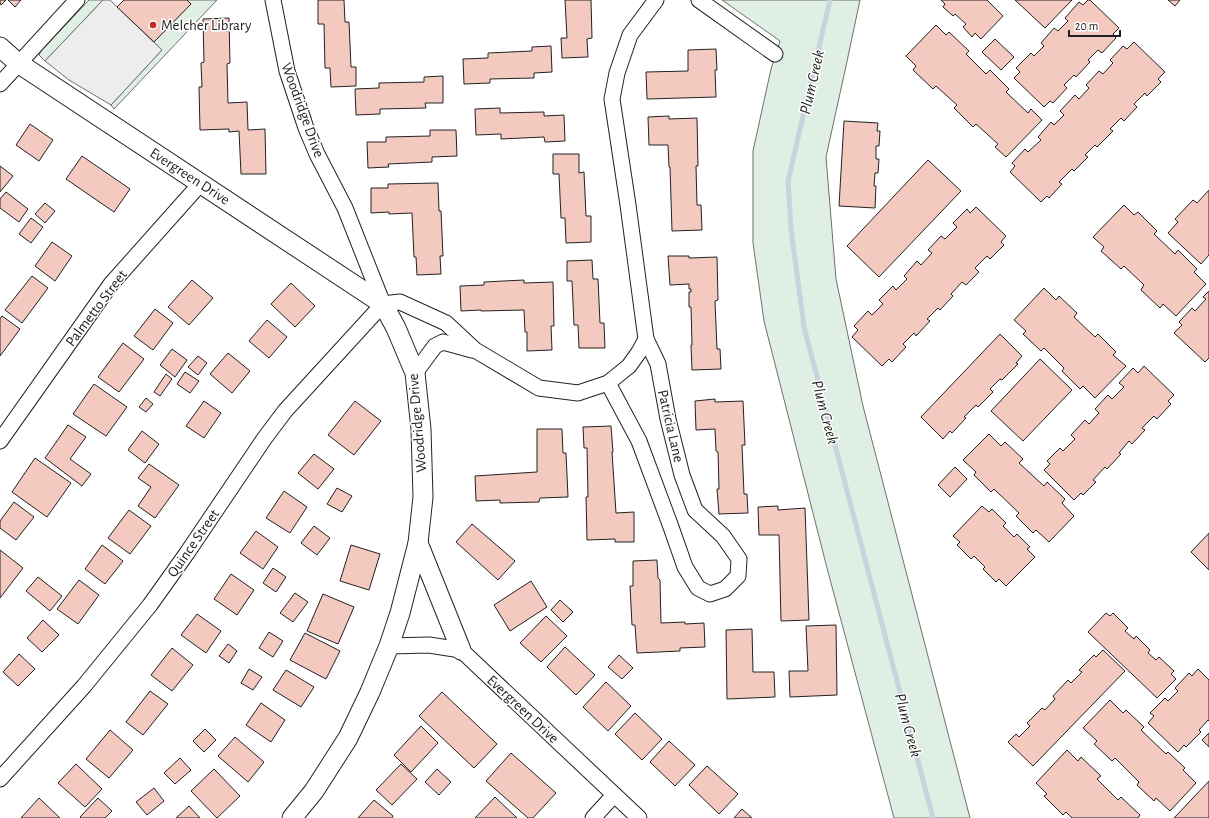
<svg xmlns="http://www.w3.org/2000/svg" width="1209" height="818" viewBox="0 0 1209 818" font-family="'Alegreya Sans',sans-serif">
<rect width="100%" height="100%" fill="#fff"/>
<g fill="#e0efe3" stroke="#6f6f6f">
<polygon points="89,0 103,0 45,61 39,55 41,51"/>
<polygon points="187,0 217,0 114,109 111,105 162,50 154,42 190,4"/>
<polygon points="722,0 860,0 846,66 826,157 836,279 863,406 970,818 894,818 827,568 764,321 753,243 753,151 771,69 780,41"/>
</g>
<polygon fill="#ededed" stroke="#6f6f6f" points="103,0 110,0 162,50 111,105 69,80 45,61"/>
<g fill="none" stroke-linecap="round" stroke-linejoin="round">
<polyline stroke="#c7d3dd" stroke-width="5" points="830,0 788,181 791,229 804,327 933,818"/>
</g>
<g fill="#f3c9c0" stroke="#222">
<polygon points="0,0 6,0 1,5 0,3"/>
<polygon points="8,0 21,0 15,7"/>
<polygon points="124,0 187,0 191,4 154,42 117,7"/>
<polygon points="318,0 344,0 345,22 349,22 351,67 356,67 356,86 331,87 330,68 325,68 324,24 318,24"/>
<polygon points="565,0 591,0 592,38 587,39 588,57 562,58 561,38 567,38"/>
<polygon points="941,0 987,0 1003,16 981,39 975,33 972,37 963,27 966,24 955,14 953,16 943,7 945,4"/>
<polygon points="1015,0 1072,0 1045,28"/>
<polygon points="1088,0 1090,0 1119,28 1113,34 1116,38 1102,53 1098,50 1088,60 1090,62 1076,77 1074,75 1064,85 1067,88 1053,103 1050,101 1044,107 1014,78 1020,72 1016,68 1031,53 1034,56 1044,46 1041,43 1054,28 1058,31 1068,21 1065,18 1079,2 1083,5"/>
<polygon points="1168,0 1180,0 1175,6"/>
<polygon points="229,18 230,63 227,64 228,103 247,102 248,130 265,129 266,174 241,174 239,131 229,132 229,129 200,130 199,87 202,87 201,63 204,62 203,19"/>
<polygon points="936,25 946,35 949,32 969,51 966,54 986,74 990,70 1009,89 1006,92 1028,113 1031,109 1042,120 1006,157 995,147 998,144 976,124 973,127 954,108 957,105 936,86 933,89 913,70 916,66 906,56"/>
<polygon points="995,39 1014,57 1001,70 982,52"/>
<polygon points="1134,42 1165,72 1158,79 1161,82 1147,96 1145,93 1134,104 1137,107 1124,121 1121,118 1110,129 1113,131 1097,147 1095,145 1085,155 1088,157 1074,171 1072,169 1059,182 1062,184 1049,198 1047,196 1041,202 1010,172 1015,166 1012,163 1025,149 1028,152 1041,140 1038,137 1051,122 1054,125 1064,115 1060,111 1075,95 1079,99 1089,88 1086,85 1099,71 1103,74 1113,63 1110,60 1123,46 1127,49"/>
<polygon points="551,46 552,72 534,73 534,78 490,79 490,83 464,84 463,59 488,58 488,53 532,51 532,47"/>
<polygon points="716,49 717,70 715,70 716,97 647,99 646,72 688,71 688,50"/>
<polygon points="443,76 443,103 425,103 426,108 380,109 380,114 356,115 355,89 379,88 379,83 424,82 424,77"/>
<polygon points="500,108 500,113 544,112 544,116 564,115 565,141 545,142 544,137 501,139 501,134 476,135 475,109"/>
<polygon points="669,116 669,119 697,118 698,166 696,166 697,205 701,205 702,230 672,231 670,167 669,167 668,145 649,145 648,117"/>
<polygon points="844,121 878,123 877,131 880,131 879,146 876,146 876,159 879,159 878,173 875,173 874,186 876,186 875,208 839,206"/>
<polygon points="30,124 53,140 39,161 16,145"/>
<polygon points="430,130 456,130 457,156 432,157 432,162 388,164 389,167 368,168 367,142 386,142 386,137 430,136"/>
<polygon points="553,154 579,154 579,173 584,172 586,216 591,216 591,242 566,243 565,218 561,218 559,174 553,174"/>
<polygon points="82,156 130,189 114,212 66,179"/>
<polygon points="928,160 961,191 879,277 847,246"/>
<polygon points="0,166 13,176 0,192"/>
<polygon points="438,183 439,211 441,211 443,256 440,256 441,274 417,275 416,257 414,257 412,213 389,214 389,212 371,213 371,188 388,188 388,184"/>
<polygon points="1209,190 1209,255 1201,264 1168,233 1178,222 1175,219 1193,200 1197,203"/>
<polygon points="6,192 28,209 19,222 0,208 0,199"/>
<polygon points="45,203 55,211 45,223 35,214"/>
<polygon points="1124,205 1134,215 1138,212 1157,231 1154,234 1175,254 1178,250 1197,269 1194,272 1206,284 1176,316 1163,304 1160,308 1141,290 1144,285 1124,266 1121,269 1101,251 1104,247 1093,237"/>
<polygon points="976,207 1006,236 1001,242 1004,245 990,259 987,256 975,268 979,272 966,285 962,282 951,294 953,296 940,310 938,308 927,319 930,321 916,336 914,333 903,344 906,347 892,362 889,359 882,366 852,337 858,330 854,326 868,311 872,315 883,304 879,300 893,286 896,290 907,279 904,276 917,261 921,265 932,253 928,250 941,236 945,239 957,227 953,223 967,209 970,213"/>
<polygon points="31,218 43,227 31,243 19,234"/>
<polygon points="52,242 72,256 55,281 35,266"/>
<polygon points="668,256 689,256 689,258 717,257 718,300 715,301 717,349 720,349 721,369 692,370 691,345 692,345 691,307 689,307 689,292 691,292 691,289 689,289 689,284 670,285"/>
<polygon points="592,260 593,279 598,279 600,323 604,323 605,348 579,348 578,325 574,325 572,281 567,281 567,261"/>
<polygon points="32,276 48,288 22,323 5,310"/>
<polygon points="192,280 213,298 189,325 168,307"/>
<polygon points="524,280 524,283 553,282 554,326 551,326 552,350 527,351 527,332 525,332 524,310 481,311 481,310 461,311 460,286 484,285 484,282"/>
<polygon points="291,283 315,306 295,327 271,304"/>
<polygon points="1044,288 1056,300 1059,296 1077,313 1074,317 1095,337 1098,334 1116,352 1113,355 1126,366 1095,398 1083,386 1080,389 1062,371 1064,368 1044,348 1041,351 1023,334 1026,331 1014,320"/>
<polygon points="1209,291 1209,358 1205,362 1174,333 1182,325 1179,322 1192,308 1195,311 1206,299 1203,297"/>
<polygon points="155,309 173,323 153,350 134,336"/>
<polygon points="2,316 20,329 0,356 0,319"/>
<polygon points="267,320 287,337 269,358 249,341"/>
<polygon points="1000,334 1022,356 1016,363 1018,364 1002,380 1000,379 990,389 993,392 978,407 976,405 964,417 966,418 952,433 950,431 943,439 921,417"/>
<polygon points="123,343 144,359 119,392 98,377"/>
<polygon points="172,349 187,360 175,377 160,365"/>
<polygon points="228,353 250,371 232,393 210,374"/>
<polygon points="198,356 207,363 198,375 188,367"/>
<polygon points="1040,359 1072,390 1023,441 991,411"/>
<polygon points="1144,366 1174,395 1168,401 1171,404 1157,419 1154,416 1142,428 1145,430 1132,444 1129,441 1119,453 1121,454 1107,469 1105,467 1093,480 1096,482 1083,495 1081,493 1074,500 1044,470 1050,464 1047,461 1060,448 1063,451 1075,439 1071,435 1085,420 1089,424 1099,413 1095,409 1108,395 1112,399 1124,387 1119,383 1133,368 1138,373"/>
<polygon points="185,372 199,381 190,393 177,384"/>
<polygon points="166,374 172,379 160,396 154,392"/>
<polygon points="94,384 127,407 106,436 73,414"/>
<polygon points="146,398 153,404 146,412 139,407"/>
<polygon points="715,399 715,402 743,401 745,445 742,445 744,494 747,494 748,513 719,514 717,489 719,489 718,452 716,451 715,429 696,430 695,401"/>
<polygon points="204,401 221,413 204,438 186,426"/>
<polygon points="355,401 381,421 354,455 328,435"/>
<polygon points="68,425 86,437 70,459 91,474 82,486 45,458"/>
<polygon points="611,426 613,452 612,452 616,513 634,512 634,542 615,542 615,539 587,540 586,497 588,497 587,448 584,448 583,427"/>
<polygon points="537,429 562,429 563,453 566,453 568,497 540,498 539,502 500,503 500,500 476,501 475,476 537,472"/>
<polygon points="142,431 159,444 145,463 128,450"/>
<polygon points="989,434 1001,446 1005,442 1023,459 1019,463 1044,486 1047,482 1065,499 1062,503 1074,516 1049,542 1036,530 1033,533 1016,516 1019,513 994,489 991,492 974,475 976,472 963,460"/>
<polygon points="314,454 334,469 318,489 298,473"/>
<polygon points="35,458 71,483 47,517 12,492"/>
<polygon points="149,464 179,485 155,518 138,506 151,487 138,478"/>
<polygon points="955,467 967,479 950,497 938,485"/>
<polygon points="337,488 352,496 342,512 327,504"/>
<polygon points="284,491 307,507 290,533 266,518"/>
<polygon points="14,502 34,517 16,540 0,528 0,521"/>
<polygon points="778,506 778,510 805,508 809,620 781,621 779,535 759,535 758,507"/>
<polygon points="982,506 989,512 992,509 1006,523 1003,526 1014,537 1017,534 1030,547 1027,549 1035,557 1006,586 999,579 996,582 983,569 985,567 974,556 971,559 957,545 960,542 953,536"/>
<polygon points="129,510 151,526 130,554 108,538"/>
<polygon points="472,524 515,561 498,580 456,542"/>
<polygon points="314,526 330,538 317,555 301,543"/>
<polygon points="256,531 278,547 263,569 240,553"/>
<polygon points="1209,533 1209,570 1191,552"/>
<polygon points="102,545 123,561 105,584 85,569"/>
<polygon points="351,545 380,554 369,590 340,581"/>
<polygon points="0,550 23,568 0,598"/>
<polygon points="657,560 658,578 660,580 661,623 685,622 685,624 704,623 705,647 680,648 680,651 637,653 635,625 632,625 630,586 633,586 633,561"/>
<polygon points="273,568 286,577 276,592 263,583"/>
<polygon points="231,574 254,590 237,615 214,599"/>
<polygon points="38,577 62,596 50,611 26,591"/>
<polygon points="79,580 99,595 78,624 57,609"/>
<polygon points="531,581 547,607 510,631 494,605"/>
<polygon points="295,593 308,602 293,622 280,613"/>
<polygon points="323,594 354,607 338,644 307,631"/>
<polygon points="560,600 573,612 563,622 551,610"/>
<polygon points="1106,613 1110,616 1113,613 1128,628 1125,631 1134,639 1136,636 1150,650 1148,653 1156,660 1159,657 1174,671 1171,674 1176,679 1157,698 1088,632"/>
<polygon points="197,614 221,631 206,653 181,635"/>
<polygon points="546,616 567,636 541,662 520,643"/>
<polygon points="43,620 59,635 42,652 27,638"/>
<polygon points="836,625 837,695 790,697 789,671 808,671 806,626"/>
<polygon points="752,629 753,672 774,672 775,697 727,699 726,630"/>
<polygon points="269,632 283,641 273,657 259,648"/>
<polygon points="305,633 340,651 326,679 290,660"/>
<polygon points="228,644 237,651 229,663 219,656"/>
<polygon points="565,647 595,675 576,695 547,667"/>
<polygon points="172,648 193,665 172,691 151,675"/>
<polygon points="1103,650 1125,671 1033,766 1008,742 1016,734 1019,737 1030,726 1027,723 1042,708 1045,710 1055,699 1053,696 1068,680 1071,683 1082,672 1079,670 1094,655 1096,657"/>
<polygon points="19,654 35,669 18,686 3,672"/>
<polygon points="619,655 633,668 622,679 608,667"/>
<polygon points="249,669 262,677 253,690 241,683"/>
<polygon points="1198,669 1209,680 1209,721 1208,720 1199,730 1201,732 1186,747 1184,745 1178,752 1148,723 1154,716 1150,713 1165,698 1168,701 1178,691 1175,688 1189,673 1192,676"/>
<polygon points="286,670 314,687 301,707 273,690"/>
<polygon points="606,682 631,706 608,731 583,707"/>
<polygon points="150,691 168,704 143,735 126,722"/>
<polygon points="442,692 497,744 474,768 419,716"/>
<polygon points="1110,700 1123,713 1126,710 1144,727 1141,730 1166,754 1168,752 1185,768 1183,770 1196,783 1170,811 1156,798 1154,801 1137,785 1139,782 1115,758 1112,761 1094,744 1097,741 1083,728"/>
<polygon points="261,703 285,720 271,742 246,725"/>
<polygon points="635,713 662,739 642,760 615,734"/>
<polygon points="421,726 438,743 411,772 394,755"/>
<polygon points="205,729 216,740 204,752 193,741"/>
<polygon points="110,730 133,750 109,778 86,759"/>
<polygon points="1209,733 1209,747 1202,740"/>
<polygon points="235,737 264,762 248,782 218,756"/>
<polygon points="669,741 695,765 675,786 650,762"/>
<polygon points="1067,750 1078,761 1081,757 1101,776 1097,779 1118,800 1121,797 1140,815 1138,818 1072,818 1066,812 1063,815 1044,796 1047,794 1036,783"/>
<polygon points="511,753 556,793 533,818 528,818 486,781"/>
<polygon points="180,758 191,770 175,784 164,773"/>
<polygon points="76,764 102,789 85,807 58,783"/>
<polygon points="401,764 417,779 392,805 376,790"/>
<polygon points="707,766 738,794 719,814 689,785"/>
<polygon points="214,769 240,796 217,818 191,791"/>
<polygon points="437,769 451,782 439,795 425,782"/>
<polygon points="1209,781 1209,818 1174,818"/>
<polygon points="154,788 164,801 147,815 136,802"/>
<polygon points="495,797 517,818 475,818"/>
<polygon points="39,798 60,818 21,818"/>
<polygon points="98,798 112,811 105,818 81,818 80,817"/>
<polygon points="374,800 393,816 392,818 358,818"/>
<polygon points="189,806 200,818 176,818"/>
<polygon points="742,809 752,818 734,818"/>
</g>
<g fill="none" stroke-linecap="round" stroke-linejoin="round">
<g stroke="#222" stroke-width="17">
<g id="minor">
<polyline points="273,0 287,71 306,128 317,154 345,208 383,304"/>
<polyline points="699,0 775,54"/>
<polyline points="0,84 77,0"/>
<polyline points="383,304 400,302 446,323 475,350 539,388 578,393 608,383 629,366 639,352 646,339"/>
<polyline points="415,373 435,346 443,342 472,350"/>
<polyline points="608,383 639,441 671,527 685,567 698,588 710,594 725,589 738,576 739,559 723,536 695,510 682,475 668,419 658,364 646,339 628,205 612,99 617,73 630,35 656,0"/>
<polyline points="0,441 111,284 201,183"/>
<polyline points="389,646 429,645 461,650 639,818"/>
<polyline points="0,779 84,686 150,605 187,553 264,439 285,411 383,304"/>
<polyline points="593,818 614,795"/>
</g>
</g>
<g stroke="#222" stroke-width="21">
<g id="tertiary">
<polyline points="0,47 18,63 383,304 396,328 415,373 421,429 423,497 418,543 400,613 389,646 370,692 348,738 314,791 292,818"/>
<polyline points="418,543 461,650"/>
</g>
</g>
<use href="#minor" stroke="#fff" stroke-width="15"/>
<use href="#tertiary" stroke="#fff" stroke-width="19"/>
</g>
<circle fill="#c62828" stroke="#fff" stroke-width="1.5" cx="153" cy="25" r="4"/>
<g text-anchor="middle" stroke-width="3" stroke-linejoin="round" paint-order="stroke">
<g font-size="15" fill="#222" stroke="#fff" text-anchor="start">
<text x="161" y="30">Melcher Library</text>
</g>
<g font-size="15" fill="#222" stroke="#fff">
<text transform="translate(303 110) rotate(70)" y="5">Woodridge Drive</text>
<text transform="translate(190 176) rotate(33)" y="5">Evergreen Drive</text>
<text transform="translate(96 308) rotate(-53)" y="5">Palmetto Street</text>
<text transform="translate(417 423) rotate(-95)" y="5">Woodridge Drive</text>
<text transform="translate(671 426) rotate(77)" y="5">Patricia Lane</text>
<text transform="translate(193 543) rotate(-55)" y="5">Quince Street</text>
<text transform="translate(523 709) rotate(43)" y="5">Evergreen Drive</text>
</g>
<g font-size="16" font-style="italic" fill="#222" stroke="#fff">
<text transform="translate(811 82) rotate(-77)" y="6">Plum Creek</text>
<text transform="translate(826 412) rotate(75)" y="6">Plum Creek</text>
<text transform="translate(909 725) rotate(75)" y="6">Plum Creek</text>
</g>
</g>
<path d="M1069 30v6h51v-6" fill="none" stroke="#222222" stroke-width="2"/>
<text x="1075" y="30" font-size="12" fill="#222222" stroke="#ffffff" stroke-width="3" paint-order="stroke">20 m</text>
</svg>
